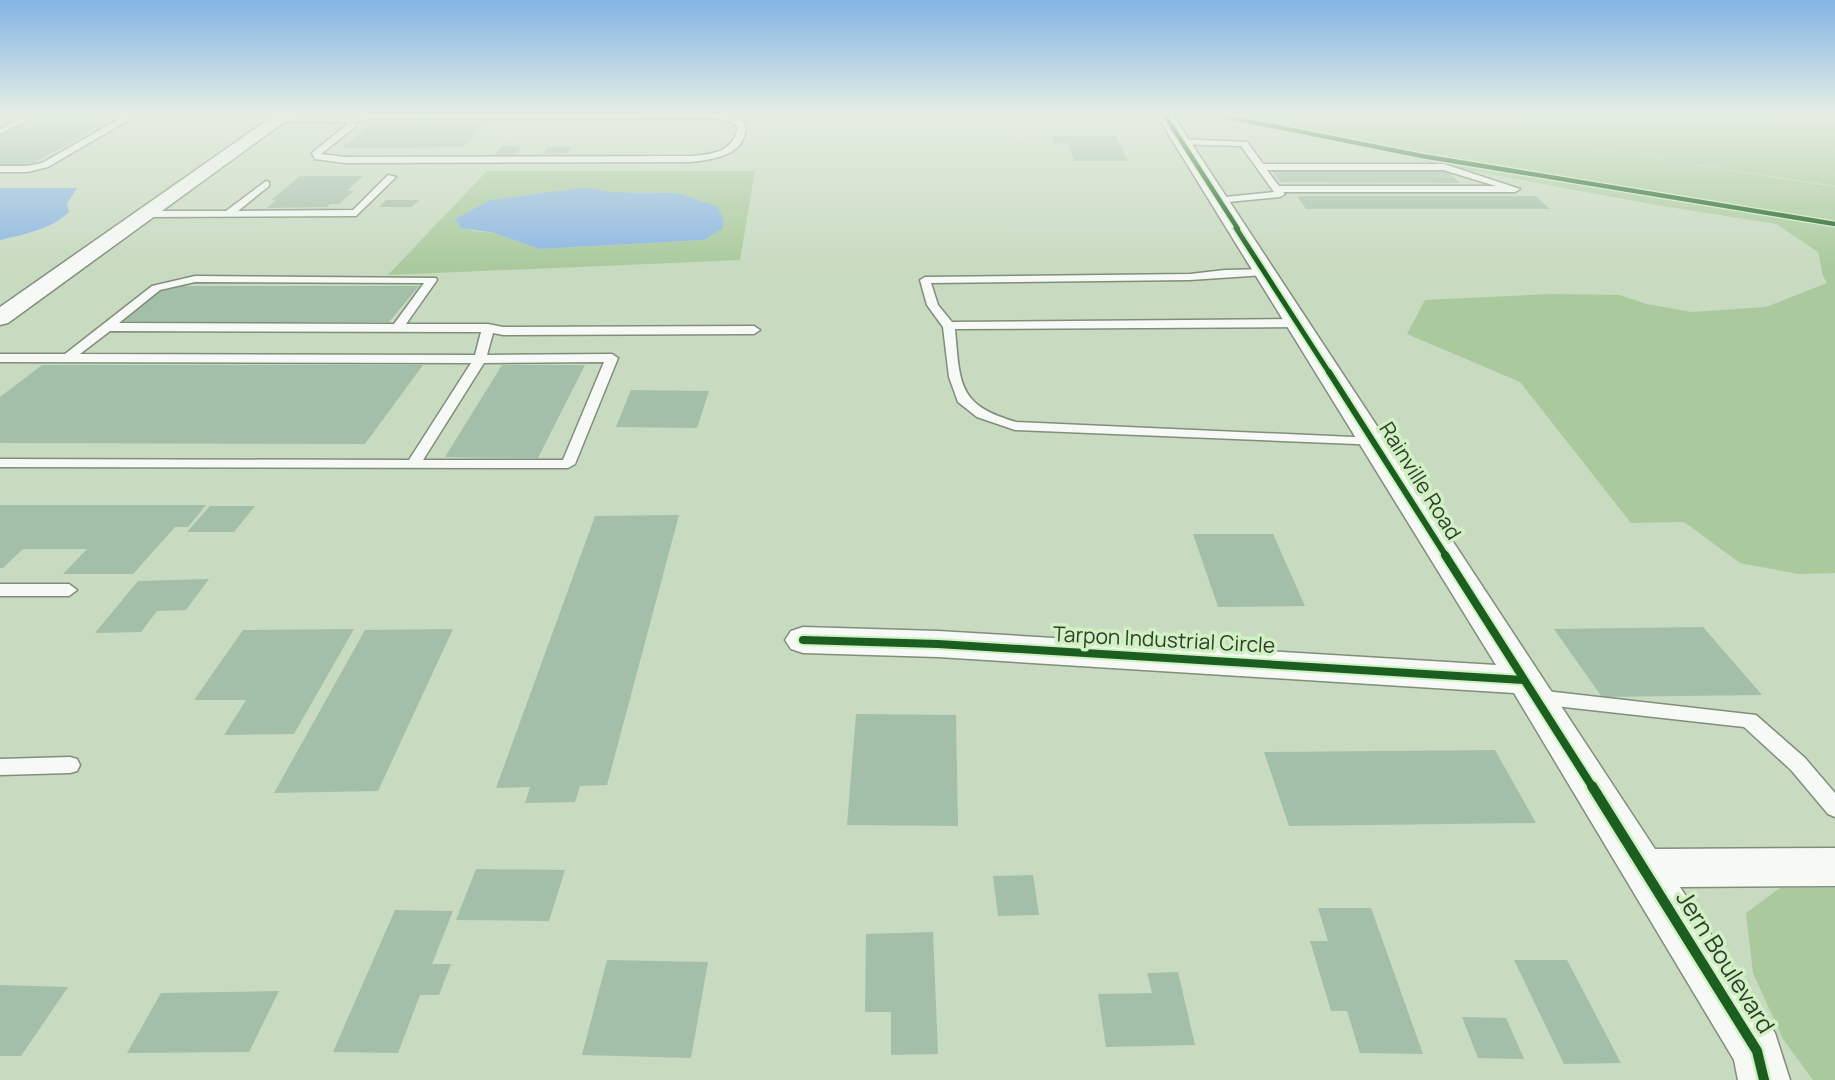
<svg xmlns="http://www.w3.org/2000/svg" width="1835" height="1080" viewBox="0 0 1835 1080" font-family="Manrope,sans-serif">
<rect width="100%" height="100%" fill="#c8dac0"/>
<g fill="#aaca9d" fill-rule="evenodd">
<polygon points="1197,114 1835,114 1835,186 1559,143 1835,187 1835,573 1798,574 1740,563 1684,522 1631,523 1520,382 1407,334 1425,300 1552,294 1619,295 1647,304 1692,312 1766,307 1827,283 1823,276 1818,252 1776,224 1650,204 1447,166"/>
<path d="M487,171h268l-15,89 -352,15zM586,187l25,5 67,1 39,13 -13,34 -165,9 -44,-16 -23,-2 -17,-12 35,-19z"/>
<polygon points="1780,888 1835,888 1835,1080 1813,1080 1783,1039 1753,973 1746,913"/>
</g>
<g fill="#8bb6e2">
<polygon points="586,187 611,192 678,193 717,206 724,221 722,229 704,240 539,249 495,233 461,228 455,219 490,200"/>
<path d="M0,188h77l-10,16 2,8c-19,18 -45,22 -69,28z"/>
</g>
<g fill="#a4bfa9">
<polygon points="118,116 31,165 0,165 0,135 35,117"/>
<polygon points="485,123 463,147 342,148 372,124"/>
<polygon points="1052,136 1116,136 1128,161 1074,161 1068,143 1054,143"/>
<polygon points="502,146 522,146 515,155 494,155"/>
<polygon points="548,147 573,147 568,153 543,154"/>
<polygon points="1272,171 1447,171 1460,183 1280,182"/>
<polygon points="300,176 363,176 347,191 354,191 339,204 330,204 327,207 267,208 276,200 271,200"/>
<polygon points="1297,196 1535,196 1550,209 1306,209"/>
<polygon points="386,200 419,200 412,207 379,207"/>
<polygon points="167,286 419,286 389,322 122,322"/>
<polygon points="42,365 423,365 365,444 0,443 0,397"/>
<polygon points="502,365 585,365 538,458 445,457"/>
<polygon points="631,390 709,391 697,428 616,427"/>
<polygon points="0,505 206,505 188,527 175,527 133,574 63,574 87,549 23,549 3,568 0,568"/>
<polygon points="210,506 255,506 234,532 187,532"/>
<polygon points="679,515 607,785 580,786 575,802 525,803 530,787 496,788 595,516"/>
<polygon points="1193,534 1273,534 1305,606 1218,607"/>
<polygon points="209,579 186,610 157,611 141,632 95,633 138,581"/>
<polygon points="1703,627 1762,695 1602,697 1554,629"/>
<polygon points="354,629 294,734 224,735 246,700 194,700 243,630"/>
<polygon points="453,629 378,791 274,793 365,630"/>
<polygon points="856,714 956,715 958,826 847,825"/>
<polygon points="1495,750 1536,823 1289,826 1264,752"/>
<polygon points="476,869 565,870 549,921 456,920"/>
<polygon points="1033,875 1039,915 998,916 993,876"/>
<polygon points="1318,908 1371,908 1423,1054 1360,1053 1347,1011 1331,1011 1310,941 1328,941"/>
<polygon points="395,910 453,911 432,964 451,964 439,995 420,995 398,1053 333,1052"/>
<polygon points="933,932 938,1054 891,1055 891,1012 865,1012 866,934"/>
<polygon points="607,960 708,962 691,1058 582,1055"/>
<polygon points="1514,960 1567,960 1621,1063 1564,1064"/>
<polygon points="1178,972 1195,1045 1106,1047 1098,994 1152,993 1147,973"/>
<polygon points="0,985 68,987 21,1056 0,1056"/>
<polygon points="279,991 249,1052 127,1053 161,993"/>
<polygon points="1462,1017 1506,1018 1524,1059 1478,1058"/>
</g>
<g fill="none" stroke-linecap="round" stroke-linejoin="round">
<g stroke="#808e7a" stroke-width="3">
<g id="service">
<polygon points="28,114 39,114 0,134 0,129"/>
<polygon points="128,114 139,114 48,167 27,172 0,172 0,166 27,166 42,163"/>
<path d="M715,114l20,3 10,7c3,31 -30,35 -53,38l-347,1 -30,-4 -3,-6 36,-29 -1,-2 -66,-1 -4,-2 4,-2 69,1 21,-3zM708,118l22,3 8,6c-5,25 -24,27 -46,29l-347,1 -24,-3 34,-27v-5l16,-3z"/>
<path d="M1181,139l66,3 16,22h181l76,25 -5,3h-232l2,2 -5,3 -62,6 -5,-3 2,-2 59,-6 -33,-46 -63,-2v-4zM1267,170h176l53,16h-217z"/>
<polygon points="388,175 396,177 356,216 147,217 142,214 147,211 226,211 266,181 269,182 269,186 238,211 353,210"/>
<path d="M1225,270l40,-1 5,3 -5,3 -75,5 -259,3 7,22 14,17 345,-3 6,4 -6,4 -342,2c5,56 3,76 61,93l359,16 5,1 2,3 -2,3 -365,-15 -38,-13 -19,-15 -9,-25 -6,-50 -16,-22 -7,-25 5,-3 265,-3z"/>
<path d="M195,276l241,2 1,2 -31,44h82l15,3 251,-1 6,4 -6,4 -251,1 -10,-2 -6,22 125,-1 6,4 -43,106 -7,4 -568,-1v-8l409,1 62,-97 -471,-1v-8h65l87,-68zM195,282l229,1 -30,41 -275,-1 41,-33zM110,331l371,1 -6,23 -395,-1zM604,362l-41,98h-140l61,-97z"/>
<polygon points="0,584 69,584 77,590 69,596 0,596"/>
<polygon points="1537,690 1756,715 1805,758 1835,793 1835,817 1828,814 1791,770 1744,727 1537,704 1530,702 1528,697 1530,692"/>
<polygon points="70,757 77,759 80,765 77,771 70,773 0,775 0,759"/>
</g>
</g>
<g stroke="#808e7a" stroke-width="3">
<g id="minor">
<polygon points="276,114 295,114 8,323 0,325 0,307"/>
<polygon points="1156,114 1172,114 1655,849 1835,848 1835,886 1680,887 1775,1033 1790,1080 1738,1080 1734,1060 1514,693 938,657 803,653 791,649 785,640 791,631 803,627 938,631 1496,665"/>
</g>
</g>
<use href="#service" fill="#f7f9f6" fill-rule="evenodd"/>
<use href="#minor" fill="#f7f9f6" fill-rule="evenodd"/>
<g stroke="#d0f1c3" stroke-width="7">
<g id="cycleway-far4">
<polyline points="1164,114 1238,229"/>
<polyline points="1213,114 1422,156 1835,224"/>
</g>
</g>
<g stroke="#d0f1c3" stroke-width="9">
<polyline id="cycleway-far3" points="1236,228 1330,374"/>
</g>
<g stroke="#d0f1c3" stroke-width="10">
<polyline id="cycleway-far2" points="1329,372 1446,556"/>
</g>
<g stroke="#d0f1c3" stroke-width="12">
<g id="cycleway-far1">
<polyline points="1445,555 1593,788"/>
<polyline points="803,640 938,644 1523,680"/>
</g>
</g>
<g stroke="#d0f1c3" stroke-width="15">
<polyline id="cycleway" points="1592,786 1757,1051 1764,1080"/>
</g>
<use href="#cycleway-far4" stroke="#1b5e20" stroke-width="4.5"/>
<use href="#cycleway-far3" stroke="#1b5e20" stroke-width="5"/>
<use href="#cycleway-far2" stroke="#1b5e20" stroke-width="6"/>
<use href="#cycleway-far1" stroke="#1b5e20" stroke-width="8"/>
<use href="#cycleway" stroke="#1b5e20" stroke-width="10"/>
</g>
<linearGradient id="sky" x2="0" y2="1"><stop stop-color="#83b5e6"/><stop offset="0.43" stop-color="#e6eee3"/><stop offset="1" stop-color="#e6eee3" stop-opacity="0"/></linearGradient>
<rect width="1835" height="266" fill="url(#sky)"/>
<g text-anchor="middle" stroke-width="7" stroke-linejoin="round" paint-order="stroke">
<g font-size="21" fill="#303d2b" stroke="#d0f1c3">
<text transform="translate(1420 481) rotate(58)" y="7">Rainville Road</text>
<text transform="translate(1164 640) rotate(3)" y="7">Tarpon Industrial Circle</text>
</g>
<g font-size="24" fill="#303d2b" stroke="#d0f1c3">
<text transform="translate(1725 962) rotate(58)" y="8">Jern Boulevard</text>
</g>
</g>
</svg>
